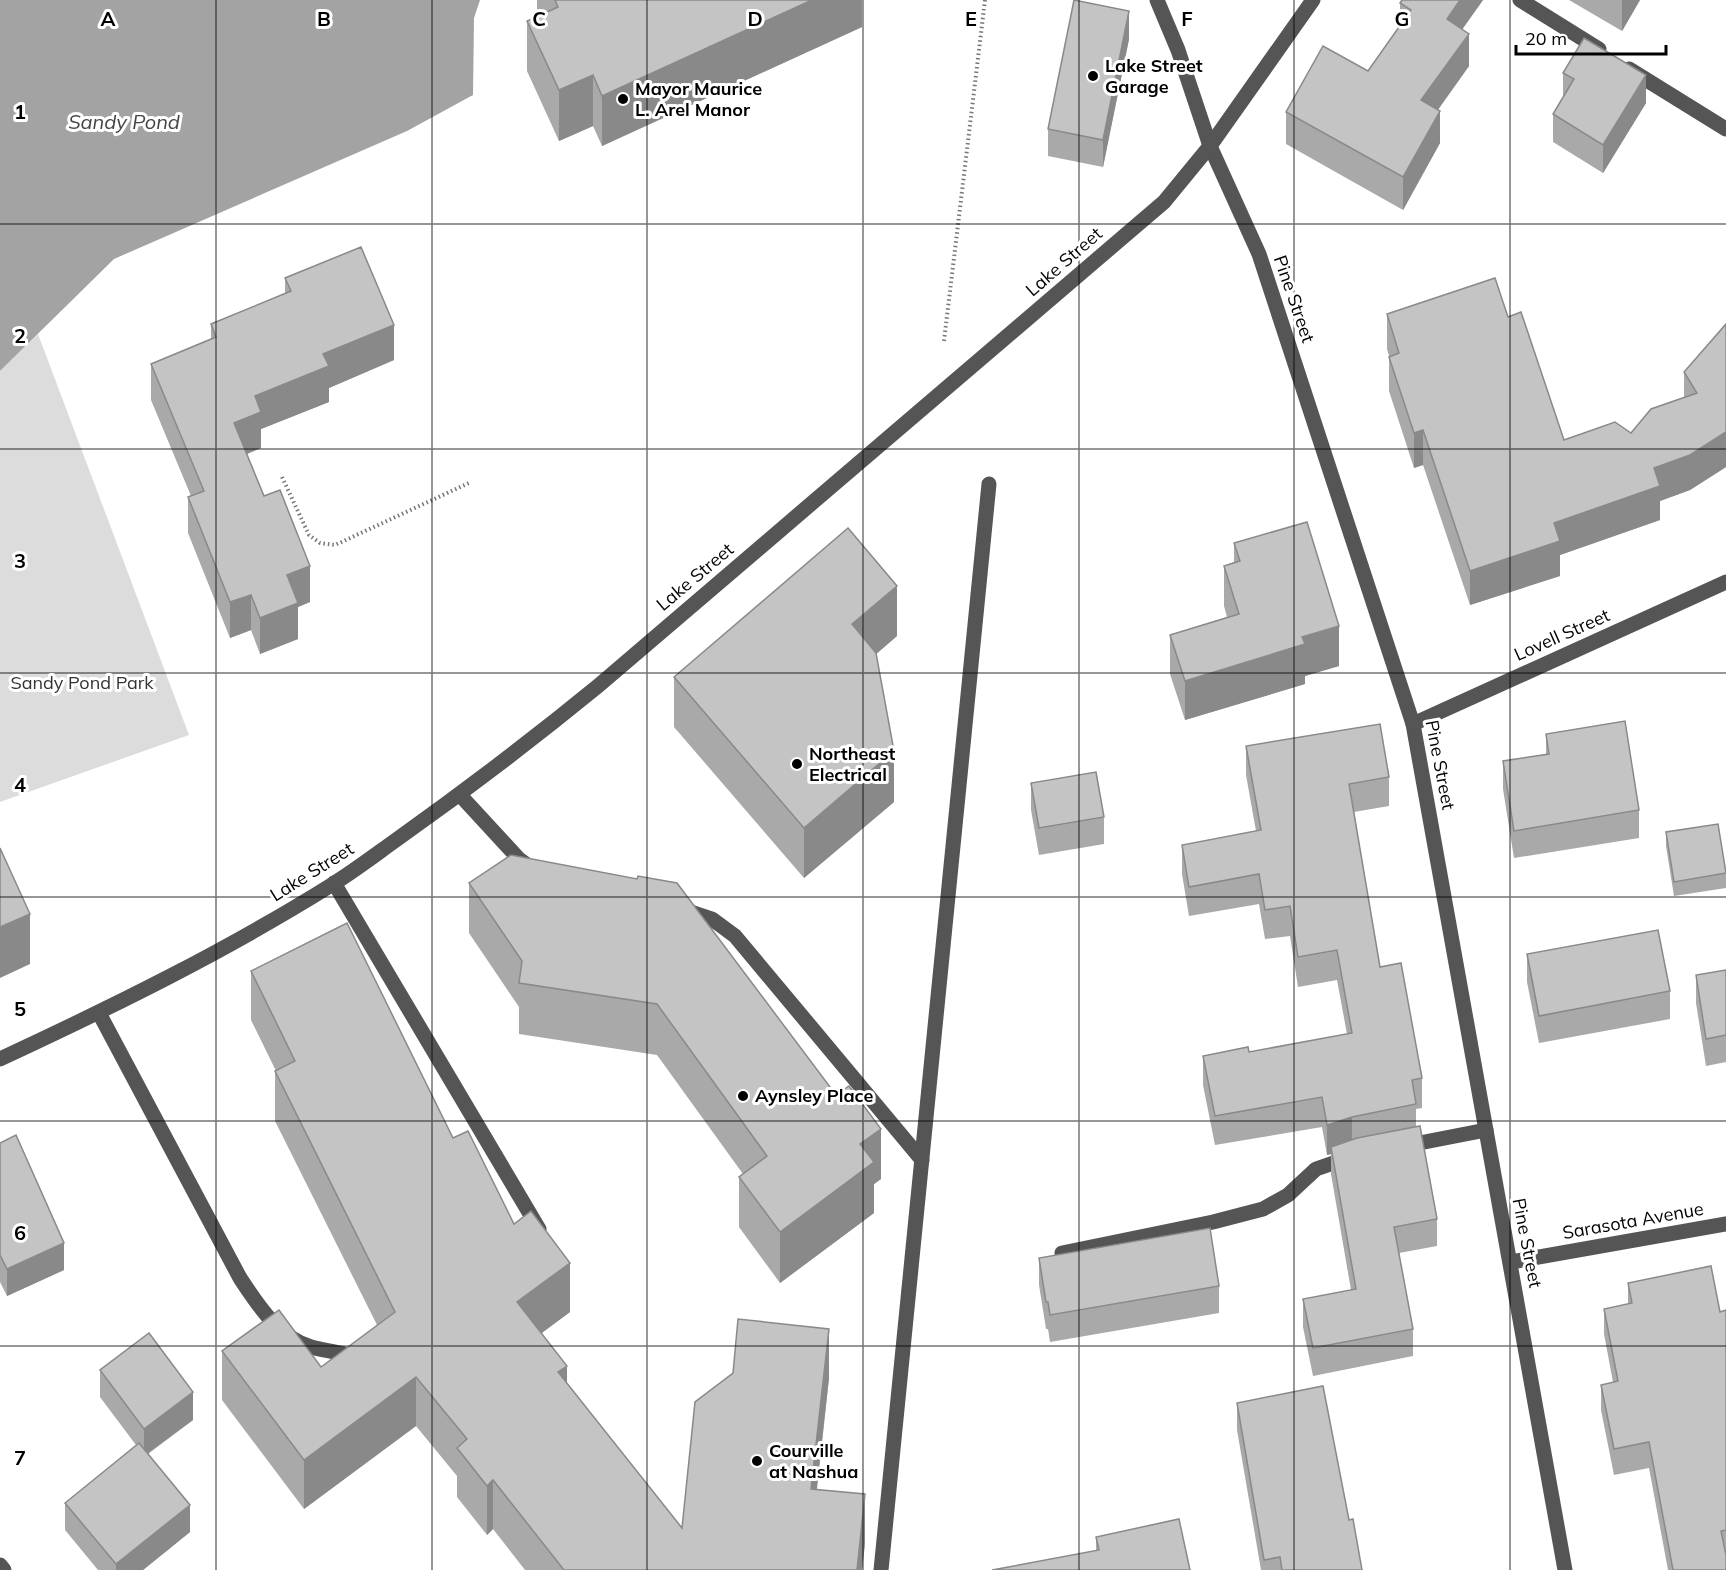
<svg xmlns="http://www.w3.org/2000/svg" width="1726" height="1570" viewBox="0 0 1726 1570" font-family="Mulish,sans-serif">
<rect width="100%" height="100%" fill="#fff"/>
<polygon fill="#dcdcdc" points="38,334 189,735 0,802 0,371"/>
<polygon fill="#a3a3a3" points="0,0 480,0 474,18 473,95 407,131 114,259 0,371"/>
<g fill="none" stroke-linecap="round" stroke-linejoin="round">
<g stroke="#777" stroke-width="4" stroke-dasharray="1.5 3" stroke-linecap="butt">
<polyline points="944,341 985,0"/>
<polyline points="282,477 309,535 320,543 335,545 471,482"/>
</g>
<g stroke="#555" stroke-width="15">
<polyline points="1157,0 1178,50 1210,146 1259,254 1413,724 1565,1570"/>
<polyline points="1520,0 1599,49"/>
<polyline points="1629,69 1726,129"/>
<polyline points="1413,724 1726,582"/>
<polyline points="460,795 519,859 530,867"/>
<polyline points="334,883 539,1229"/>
<polyline points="682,909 712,919 735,936 922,1160"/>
<path d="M99,1013l141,265c18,27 38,59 71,69 10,3 22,4 33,7"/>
<path d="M0,1059c114,-53 226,-108 333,-175 21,-13 42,-29 63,-44 69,-49 136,-100 202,-154l566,-484 46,-56 103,-146"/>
<polyline points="1404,1146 1486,1130"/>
<polyline points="1062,1253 1213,1222 1263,1209 1288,1195 1316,1169 1348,1158"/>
<polyline points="1511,1262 1726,1224"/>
<polyline points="0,1565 4,1570"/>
<polyline points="881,1570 989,484"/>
</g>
</g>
<g fill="#a9a9a9">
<polygon points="537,0 862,0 862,27 602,146 593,126 559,141 527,71 527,21 539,16 537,12"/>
<polygon points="1402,0 1483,0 1462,29 1469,66 1438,110 1440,143 1403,210 1286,144 1286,112 1368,71 1400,25 1400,3"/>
<polygon points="1569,0 1640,0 1622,31"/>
<polygon points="1129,39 1103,167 1048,156 1048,129"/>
<polygon points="1563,73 1646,103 1603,173 1553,142 1553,114 1563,97"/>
<polygon points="285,278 394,360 329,388 329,402 261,429 261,448 247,454 264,496 310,602 298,607 298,639 260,654 251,630 230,638 188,533 188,497 191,496 151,400 151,364 211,339 211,324 285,294"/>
<polygon points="1387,314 1508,317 1564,440 1631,433 1684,398 1684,372 1726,324 1726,467 1690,490 1660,501 1660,520 1560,555 1560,576 1470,605 1423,465 1414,468 1389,391 1389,356 1387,349"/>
<polygon points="1234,543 1339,666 1305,676 1305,684 1185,720 1170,674 1170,635 1227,617 1224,606 1224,566 1234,562"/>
<polygon points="897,636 876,654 894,802 804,878 674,727 674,677"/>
<polygon points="1546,734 1639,810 1639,838 1514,858 1503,789 1503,761 1546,755"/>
<polygon points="1246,746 1389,777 1389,806 1354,812 1380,967 1422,1078 1422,1108 1416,1109 1416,1126 1437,1219 1437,1246 1399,1253 1413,1329 1413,1356 1313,1376 1303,1327 1303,1299 1351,1290 1331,1174 1331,1154 1327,1155 1322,1127 1215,1145 1203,1085 1203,1056 1249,1052 1347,1034 1337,980 1298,987 1290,936 1265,939 1259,904 1189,916 1182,874 1182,845 1256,831 1246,775"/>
<polygon points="1031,783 1104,817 1104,844 1039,855 1031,810"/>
<polygon points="1666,832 1726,873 1726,888 1674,896 1666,846"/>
<polygon points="511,855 881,1179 874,1184 874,1213 780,1283 739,1227 739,1177 743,1174 657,1055 519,1034 519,1007 469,933 469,883"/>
<polygon points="1527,954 1670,991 1670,1019 1539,1043 1527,982"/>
<polygon points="1726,970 1726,1062 1706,1066 1696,1003 1696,975"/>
<polygon points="251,971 453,1138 514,1224 570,1312 542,1333 567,1383 682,1528 829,1378 817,1490 865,1543 862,1570 525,1570 493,1529 487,1535 457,1497 457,1476 416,1426 304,1509 222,1400 222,1351 321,1367 377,1325 275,1121 275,1071 276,1071 251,1020"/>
<polygon points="0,1143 64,1270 7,1296 0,1282"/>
<polygon points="1039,1258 1219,1286 1219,1313 1050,1342 1048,1329 1046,1329 1039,1285"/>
<polygon points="1628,1283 1720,1312 1726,1310 1726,1570 1668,1570 1649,1468 1614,1475 1601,1410 1601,1385 1613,1382 1604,1334 1604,1309 1628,1304"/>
<polygon points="100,1370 193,1420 148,1454 190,1532 143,1570 98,1570 65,1530 65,1503 136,1445 100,1397"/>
<polygon points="1237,1403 1349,1520 1362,1570 1261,1570 1237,1430"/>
<polygon points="1096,1537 1190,1570 1096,1551"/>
</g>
<g fill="#898989">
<polygon points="812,0 862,0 862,27 602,146 602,96"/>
<polygon points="1460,0 1483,0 1447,51 1447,19"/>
<polygon points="1622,0 1640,0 1622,31"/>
<polygon points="1129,11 1129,39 1103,167 1103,140"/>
<polygon points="1469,34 1469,66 1421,133 1421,100"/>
<polygon points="593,75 593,126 559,141 559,90"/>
<polygon points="1646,75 1646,103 1603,173 1603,145"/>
<polygon points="1440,111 1440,143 1403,210 1403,177"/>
<polygon points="394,325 394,360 329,388 329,402 261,429 261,448 234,459 234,423 255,396 323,354"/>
<polygon points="1423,430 1423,465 1414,468 1414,433"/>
<polygon points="1726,432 1726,467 1690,490 1660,501 1660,520 1560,555 1560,576 1470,605 1470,571 1554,523 1654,468"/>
<polygon points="310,566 310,602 298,607 298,639 260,654 260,618 287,575"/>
<polygon points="897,586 897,636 852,675 852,624"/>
<polygon points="251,595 251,630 230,638 230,602"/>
<polygon points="1339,626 1339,666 1305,676 1305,684 1185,720 1185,681 1302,637"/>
<polygon points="894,751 894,802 804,878 804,828"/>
<polygon points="30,914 30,964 0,978 0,927"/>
<polygon points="1352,1117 1352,1146 1331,1147 1331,1154 1327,1155 1327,1125"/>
<polygon points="881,1129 881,1179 874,1184 874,1213 780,1283 780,1232 860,1144"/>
<polygon points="64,1243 64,1270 7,1296 7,1269"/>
<polygon points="570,1263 570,1312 517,1351 517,1302"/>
<polygon points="829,1329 829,1378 811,1538 811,1489"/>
<polygon points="567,1366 567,1415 558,1372"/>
<polygon points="416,1377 416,1426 304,1509 304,1460"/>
<polygon points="193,1392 193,1420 144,1456 144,1429"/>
<polygon points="493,1480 493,1529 487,1535 487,1486"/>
<polygon points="865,1494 865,1543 862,1570 857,1570"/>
<polygon points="190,1505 190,1532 143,1570 116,1570 116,1564"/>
</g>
<g fill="#c4c4c4" stroke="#898989" stroke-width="1.5">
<polygon points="555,0 812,0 602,96 593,75 559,90 527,21 558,7"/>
<polygon points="1074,0 1129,11 1103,140 1048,129"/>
<polygon points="1402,0 1460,0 1447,19 1469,34 1421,100 1440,111 1403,177 1286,112 1323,46 1368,71 1411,10 1400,3"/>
<polygon points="1584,38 1646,75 1603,145 1553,114 1574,79 1563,73"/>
<polygon points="361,247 394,325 323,354 329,366 255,396 261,412 234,423 264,496 280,490 310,566 287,575 298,603 260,618 251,595 230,602 188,497 204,491 151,364 216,337 211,324 291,291 285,278"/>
<polygon points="1495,278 1508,317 1521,312 1564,440 1615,422 1631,433 1651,409 1697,393 1684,372 1726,324 1726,432 1690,455 1654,468 1660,486 1554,523 1560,541 1470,571 1423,430 1414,433 1389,357 1399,353 1387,314"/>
<polygon points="1307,522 1339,626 1302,637 1305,644 1185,681 1170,635 1239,614 1224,566 1240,561 1234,543"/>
<polygon points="848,528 897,586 852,624 876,653 894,751 804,828 674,677"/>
<polygon points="1625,721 1639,810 1514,831 1503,761 1549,754 1546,734"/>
<polygon points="1380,724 1389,777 1349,784 1380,967 1401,963 1422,1078 1412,1080 1416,1104 1352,1117 1327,1125 1322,1097 1215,1116 1203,1056 1248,1047 1249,1052 1352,1033 1337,950 1298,957 1290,906 1265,910 1259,874 1189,887 1182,845 1261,830 1246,746"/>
<polygon points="1096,772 1104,817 1039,828 1031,783"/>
<polygon points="1718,824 1726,873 1674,882 1666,832"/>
<polygon points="0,848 30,914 0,927"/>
<polygon points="511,855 637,879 638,876 677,883 836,1095 849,1086 881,1129 860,1144 874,1162 780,1232 739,1177 767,1156 657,1004 519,983 522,961 469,883"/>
<polygon points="347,923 453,1138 468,1131 514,1224 531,1211 570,1263 517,1302 567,1366 558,1372 682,1528 695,1402 733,1373 738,1319 829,1329 811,1489 865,1494 857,1570 564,1570 493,1480 487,1486 457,1448 467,1439 416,1377 304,1460 222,1351 279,1310 321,1367 395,1312 275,1071 295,1061 251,971"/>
<polygon points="1658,930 1670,991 1539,1016 1527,954"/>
<polygon points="1726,970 1726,1035 1706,1039 1696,975"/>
<polygon points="1420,1126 1437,1219 1394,1227 1413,1329 1313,1348 1303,1299 1356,1289 1331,1147 1357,1138"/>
<polygon points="16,1135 64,1243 7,1269 0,1255 0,1143"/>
<polygon points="1210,1228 1219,1286 1050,1315 1048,1302 1046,1302 1039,1258"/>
<polygon points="1711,1266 1720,1312 1726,1310 1726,1530 1721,1531 1726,1555 1726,1570 1673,1570 1649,1442 1614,1449 1601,1385 1618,1381 1604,1309 1632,1303 1628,1283"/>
<polygon points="149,1333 193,1392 144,1429 100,1370"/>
<polygon points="1323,1386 1349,1520 1353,1519 1362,1570 1282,1570 1280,1557 1264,1560 1237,1403"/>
<polygon points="139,1443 190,1505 116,1564 65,1503"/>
<polygon points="1179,1519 1190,1570 992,1570 1099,1550 1096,1537"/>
</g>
<path fill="none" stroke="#000" stroke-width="1.5" stroke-opacity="0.55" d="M216,0v1570M432,0v1570M647,0v1570M863,0v1570M1079,0v1570M1294,0v1570M1510,0v1570M0,224h1726M0,449h1726M0,673h1726M0,897h1726M0,1121h1726M0,1346h1726"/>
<g fill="#000" stroke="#fff" stroke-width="2">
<circle cx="1093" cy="76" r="6"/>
<circle cx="623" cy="99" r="6"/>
<circle cx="797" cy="764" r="6"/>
<circle cx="743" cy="1096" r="6"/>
<circle cx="757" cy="1461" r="6"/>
</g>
<g text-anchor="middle" stroke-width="6" stroke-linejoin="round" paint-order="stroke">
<g font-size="18" font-weight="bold" fill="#000" stroke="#fff" text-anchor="start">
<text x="1105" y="72">Lake Street<tspan x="1105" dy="21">Garage</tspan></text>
<text x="635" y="95">Mayor Maurice<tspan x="635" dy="21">L. Arel Manor</tspan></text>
<text x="809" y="760">Northeast<tspan x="809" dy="21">Electrical</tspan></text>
<text x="755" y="1102">Aynsley Place</text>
<text x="769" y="1457">Courville<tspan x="769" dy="21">at Nashua</tspan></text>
</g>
<g font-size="18" fill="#000" stroke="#fff">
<text transform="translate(1064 262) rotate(-41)" y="6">Lake Street</text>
<text transform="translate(1294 299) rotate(71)" y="6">Pine Street</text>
<text transform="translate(695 577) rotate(-40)" y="6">Lake Street</text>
<text transform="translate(1562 635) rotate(-24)" y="6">Lovell Street</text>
<text transform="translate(1440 765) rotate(79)" y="6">Pine Street</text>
<text transform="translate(312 872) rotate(-32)" y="6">Lake Street</text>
<text transform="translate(1633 1221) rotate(-10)" y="6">Sarasota Avenue</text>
<text transform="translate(1527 1243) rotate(79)" y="6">Pine Street</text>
</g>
<g font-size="18" fill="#333" stroke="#fff">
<text x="82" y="689">Sandy Pond Park</text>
</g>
<g font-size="20" font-style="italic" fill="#444" stroke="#fff">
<text x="124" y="129">Sandy Pond</text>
</g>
</g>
<g font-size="20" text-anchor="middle" font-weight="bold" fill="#000" stroke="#fff" stroke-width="6" stroke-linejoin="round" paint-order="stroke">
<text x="108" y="26">A</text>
<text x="324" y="26">B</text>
<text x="539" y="26">C</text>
<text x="755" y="26">D</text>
<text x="971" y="26">E</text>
<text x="1187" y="26">F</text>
<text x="1402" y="26">G</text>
<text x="20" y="119">1</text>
<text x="20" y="343">2</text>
<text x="20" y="568">3</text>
<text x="20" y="792">4</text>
<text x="20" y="1016">5</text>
<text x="20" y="1240">6</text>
<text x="20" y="1465">7</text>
</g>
<path d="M1516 45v9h150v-9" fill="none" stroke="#000000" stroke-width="3"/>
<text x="1525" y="45" font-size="18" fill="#000000" stroke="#ffffff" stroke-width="4.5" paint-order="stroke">20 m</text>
</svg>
